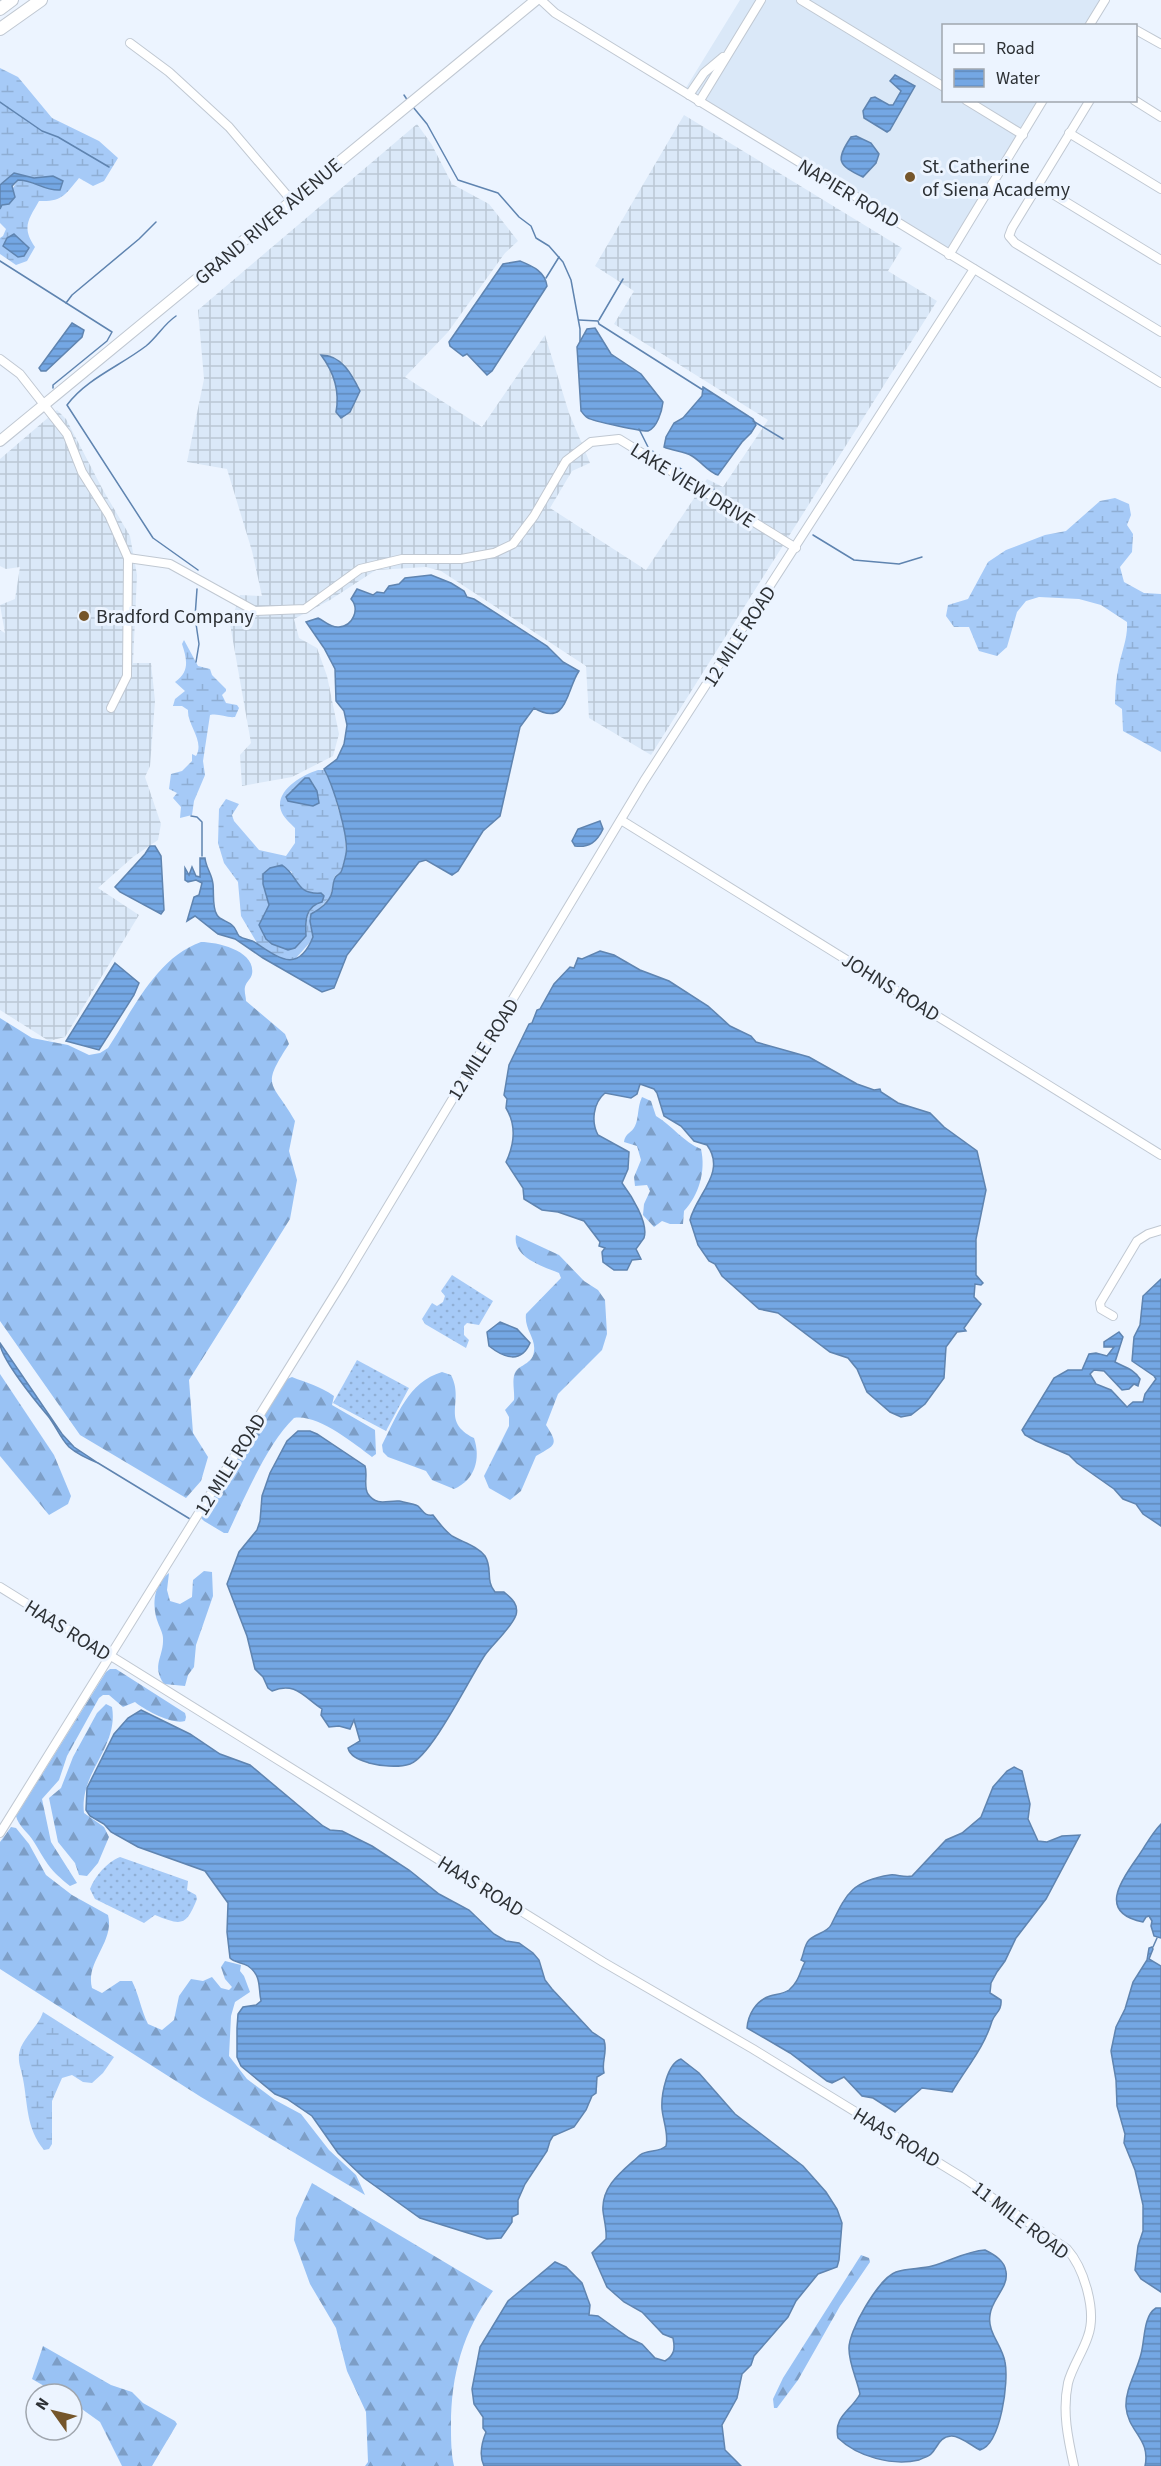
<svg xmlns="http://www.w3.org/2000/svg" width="1161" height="2466" viewBox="0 0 1161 2466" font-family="'Source Sans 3',sans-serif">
<defs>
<pattern id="industrial-grid" width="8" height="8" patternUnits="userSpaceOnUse" patternTransform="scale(1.5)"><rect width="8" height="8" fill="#dae8f8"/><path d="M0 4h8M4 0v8" fill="none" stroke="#bbc7d5"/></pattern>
<pattern id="grass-dots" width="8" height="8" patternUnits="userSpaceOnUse" patternTransform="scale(1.5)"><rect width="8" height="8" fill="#a6caf7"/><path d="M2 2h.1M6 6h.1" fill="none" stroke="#8faed4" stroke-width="1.8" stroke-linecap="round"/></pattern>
<pattern id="forest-firs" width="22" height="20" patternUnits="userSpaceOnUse" patternTransform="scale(1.5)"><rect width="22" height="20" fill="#99c2f4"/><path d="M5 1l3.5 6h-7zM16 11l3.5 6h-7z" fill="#7d9ec6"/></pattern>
<pattern id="wetland-marsh" width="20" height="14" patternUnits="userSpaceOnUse" patternTransform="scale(1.5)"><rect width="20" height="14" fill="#a6caf7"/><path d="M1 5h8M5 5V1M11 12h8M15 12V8" fill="none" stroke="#8faed4"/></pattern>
<pattern id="water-rules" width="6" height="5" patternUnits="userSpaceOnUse" patternTransform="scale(1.5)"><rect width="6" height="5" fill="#74a7e4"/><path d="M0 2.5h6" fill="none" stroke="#6089ba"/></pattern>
</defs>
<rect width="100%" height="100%" fill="#ecf4ff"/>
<polygon fill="#dae8f8" points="740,0 1104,0 1088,25 944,26 944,100 1042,101 949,254 684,91"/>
<g fill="url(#industrial-grid)">
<polygon points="684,115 902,248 888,271 937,301 651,755 589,718 586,666 441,571 426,567 376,570 330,600 294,619 299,638 317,648 327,676 339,734 333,756 292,777 242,786 240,755 251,743 230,624 240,595 262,596 252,551 227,469 187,462 204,379 198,310 417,124 432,145 452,184 489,204 518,241 505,253 448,332 405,377 482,427 545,335 569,413 590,463 572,471 550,508 646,570 707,479 723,487 768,420 614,324 634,291 595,266"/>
<polygon points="57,410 66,419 103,490 130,536 137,575 133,663 151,663 155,701 150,766 145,777 161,824 158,840 133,857 98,888 139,915 65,1037 49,1041 0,1010 0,630 5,633 0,605 15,599 20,567 6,569 0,566 0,459"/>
</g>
<g fill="url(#grass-dots)">
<polygon points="452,1275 493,1301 479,1325 467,1323 464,1326 464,1335 469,1340 466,1348 425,1324 422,1319 432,1303 437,1306 443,1302 445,1296 441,1291"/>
<polygon points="357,1360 409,1388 386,1431 333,1403"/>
<path d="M120,1857l68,24 -1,9 9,5 1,4c-11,27 -15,27 -42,16l-11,8 -49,-24 -5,-10c5,-13 17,-27 30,-32z"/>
</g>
<g fill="url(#forest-firs)">
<path d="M201,942c17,0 55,9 51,32 -1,5 -6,8 -7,13 -1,4 1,10 1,14l39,33 4,10c-29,45 -17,36 6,77l-6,30 8,29 -7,39 -101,161 4,53 15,24 -7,24 -15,17 -106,-63 -80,-114v-303l32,20 36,7 21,10 11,-2 8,-5c25,-38 48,-90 93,-106z"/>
<path d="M642,1097l9,4 5,15c17,10 27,26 45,33 5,22 -2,46 -17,62l-1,13h-13l-8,-3 -8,6 -11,-12 1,-11 6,-13 -3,-6 -12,1 -1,-9 7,-17 -4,-14 -13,-4c1,-9 8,-9 11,-16 4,-8 2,-18 7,-29z"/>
<path d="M516,1235l43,20 25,26 14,9 7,10 2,34 -5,16 -44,44 -12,31c14,21 8,20 -10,31l-15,35 -11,9 -21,-12 -5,-12 25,-50v-9l-4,-7 9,-10c1,-8 -3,-22 2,-29 6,-7 17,-8 18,-20 2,-13 -10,-22 -8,-37l35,-36 -2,-5c-17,-7 -47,-16 -43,-38z"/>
<path d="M442,1372l9,3c14,27 -11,46 23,63 7,21 1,42 -20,51l-22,-9 -6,-9 -38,-14 -5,-5 -1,-7c15,-29 26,-63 60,-73z"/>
<polygon points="0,1374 54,1455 71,1496 68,1504 49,1515 0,1456"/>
<path d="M292,1377c15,6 28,9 42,19l-2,9 43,25 1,24 -4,3c-19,-14 -54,-43 -78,-39 -27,26 -50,81 -66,115h-4l-20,-12 -3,-3 86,-139z"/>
<path d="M204,1571l8,1 1,24 -17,49 -2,22 -6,8 -3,11 -21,-2c-13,-19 0,-27 -1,-46 0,-5 -4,-12 -6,-18 -5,-18 -3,-35 12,-47l-2,17 3,11 10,3 12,-7 1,-17z"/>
<path d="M110,1669h6l69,44 1,4 -1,4c-13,4 -40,-11 -50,-19l-12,5 -14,-12h-6l-4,3 -32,58 -8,24 -17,19 9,43 26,41 -7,3c-21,-17 -22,-21 -36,-44 -5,-9 -16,-16 -18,-26l90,-144z"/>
<path d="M106,1704l6,3c7,40 -33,66 -28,106l20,14 5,10 -11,26 -11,13 -8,-1 -4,-12 -17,-21 -9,-44 12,-10 12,-31 24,-44z"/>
<path d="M11,1827l5,1 13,16 17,31 26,20 36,20c7,27 -23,47 -16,73l10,5 18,-12h12c7,14 9,29 16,43l14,6 12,-10 5,-24 12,-17 12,2 9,-4 9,11 8,2 3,-3 -7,-8 -4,-12 4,-6 16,4 -1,6 4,5 6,16 -15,10 -4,14 -2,40 18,23 28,21 26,14 28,36 27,25 9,20 -164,-98 -201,-128v-127z"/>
<path d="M312,2183l181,108c-30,40 -42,84 -42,134 0,13 0,28 3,41h-89l3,-4 -2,-50 -19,-41 -11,-43 -26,-44 -16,-44 2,-22z"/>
<polygon points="861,2255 869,2258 870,2262 840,2306 798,2380 777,2408 774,2408 773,2399 783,2378"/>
<polygon points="43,2346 111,2385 132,2392 143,2403 175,2421 177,2424 152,2466 122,2466 100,2422 72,2402 72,2394 58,2394 32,2379"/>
</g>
<g fill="url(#wetland-marsh)" fill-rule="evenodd">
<path d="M0,68l18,9 34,41 47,23 19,17 -14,23 -11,5 -14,-8c-14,17 -17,24 -40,23 -10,18 -18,26 -4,46l-8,14 -11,4 -16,-11v-16l3,-2 3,-7 -6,-6v-14l18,-29 14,1 21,-5 -19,2 -20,-5 -14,12z"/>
<path d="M1115,498l14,6 2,11 -4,10 6,9 -1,18 -12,15 4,15 20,11 17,1v158l-38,-21 -1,-22 -7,-5c0,-12 1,-26 4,-39 3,-14 9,-28 8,-43l-26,-17 -22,-6 -40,-2 -13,4 -9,11 -10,35 -10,9 -18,-5 -10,-24h-15l-8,-11 2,-11 20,-6 20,-37 18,-12 39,-15 21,-4 34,-30z"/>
<path d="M184,640l14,26 12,3 2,6 14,14v2l-4,4 4,8 11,2 2,3 -4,9c-9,1 -16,-4 -25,-2l-7,46 2,14 -11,26 -2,14 -12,3 1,-11 -8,-9 4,-5 -8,-4 2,-15 11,-3 10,-10v-7l4,2c9,-15 -9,-31 -8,-46l-6,-4h-9l2,-7 10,-8 -10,-9c15,-10 12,-23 7,-38z"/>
<path d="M318,770h6l10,19 3,17 7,20 2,28 -5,18 -6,4 -5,21 -16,17 -1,25 -17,19 -6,3 -11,-3 -22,-15 -16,-27 -3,-34 -14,-19 -6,-20 1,-34 7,-10 13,5 -7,11 2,6 25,29 27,6 9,-13v-15c-4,-4 -10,-9 -13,-15 -10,-21 20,-38 36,-43zM291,871c7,15 12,24 30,22 -11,18 -16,21 -15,44l-26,8 -8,-1 -13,-19 10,-20 -6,-21z"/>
<path d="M43,2012l71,45 -11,16 -11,10 -9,-1 -11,-7 -10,3 -10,23v43l-3,5 -5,1c-18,-22 -16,-45 -21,-71 -2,-12 -7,-19 -2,-32 6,-13 18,-22 22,-35z"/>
</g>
<g fill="url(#water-rules)" stroke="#5f84b0" stroke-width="1.5">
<polygon points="895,75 915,86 890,130 887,132 864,118 863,111 871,98 875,97 889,105 893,105 901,91 890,81"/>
<path d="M856,136l15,7 8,11 -3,9 -13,14c-25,-12 -28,-16 -12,-40z"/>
<path d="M14,173l20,5 19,-2 10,5 -3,9c-16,1 -26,-10 -42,-10l-6,6 3,11 -6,7 -7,1 -2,4v-24z"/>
<polygon points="14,234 29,248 24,256 18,257 3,246 7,238"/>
<path d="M520,261c12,5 25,10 27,25l-55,85 -5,4 -20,-21 -4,2 -13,-10 -1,-4 54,-78z"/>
<polygon points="72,323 84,330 82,337 46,371 41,371 39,368"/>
<path d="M595,328l16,26 30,20 22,28c-1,9 -6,26 -15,29 -4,1 -56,-10 -60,-13 -3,-1 -5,-5 -7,-7l-4,-64 10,-18z"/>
<path d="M321,355c21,0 31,20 39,36l-10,21 -9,6 -5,-6c4,-21 -3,-41 -15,-57z"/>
<path d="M703,387l50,32 3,6 -5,8 -9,9 -24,33c-10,-3 -16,-13 -26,-19 -8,-5 -19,-5 -28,-9l2,-10 8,-14 9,-5 19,-22z"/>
<path d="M431,575l20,8 13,8 3,6 7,2 73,47 16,16 16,9c-13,19 -11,57 -45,37l-14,19 -20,89 -17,15 -25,40 -6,4 -26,-15 -7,2 -72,93 -13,33 -12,4 -59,-34 -28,-19 -17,-5 -23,-18 -8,5 7,-24 5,-2 3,-12 -6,-3 -8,2 -3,-2v-12l4,7 3,-8 4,9 4,1v-19h5c1,10 7,16 8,26 1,8 -1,24 4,31 3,5 10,6 15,10 4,3 4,7 7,11 5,4 12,3 17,7 23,15 42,31 57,-6l-3,-16 1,-7c8,-4 19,-12 21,-22 1,-5 1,-10 3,-14 1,-3 5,-4 6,-6 2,-4 4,-14 5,-18 3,-18 -13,-69 -22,-85l13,-10 7,-15 3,-19 -3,-14 -8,-10 -1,-32 -11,-21 -18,-26 12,-4c7,3 12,10 21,9 14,-1 21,-18 12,-28l6,-10 16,6 4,-3 7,1 5,-7 10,-2 6,-6z"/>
<polygon points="305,778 309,778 317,791 319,803 313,806 288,801 286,797"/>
<path d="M600,821l3,8c-6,13 -14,19 -28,17l-3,-5 6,-12z"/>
<polygon points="150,846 155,846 161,856 164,910 161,914 120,892 115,887 145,854"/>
<path d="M282,865c18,12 13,30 39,28l3,3 -2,6c-17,4 -17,20 -16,34l-11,12 -7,2 -16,-6 -6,-5 -7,-14 10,-20 -6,-21v-10l7,-6z"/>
<path d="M600,951l14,4 26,15 29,11 39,25 22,20 21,10 5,6 53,15 48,27 17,6 6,-1 1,3 17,11 32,10 14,14 33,24 9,39 -10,49v36l7,8 -2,2 -6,-1 -1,13 7,7 -17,24 2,3 -9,1 -11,15 -2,31 -19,26 -14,11 -10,2 -11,-5 -23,-20 -10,-23 -9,-11 -18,-6 -52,-39 -19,-4 -37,-33 -7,-12 -6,-3 -11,-16 -8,-25c6,-25 37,-48 17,-75l-13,-4 -13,-15 -17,-10 -7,-23 -3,-4 -14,-5 -3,10 -6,4 -26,-5c-12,10 -14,29 -7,42l31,17 -1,17 -6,14c9,12 27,40 22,55l-8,11 5,10 -9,1 -5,10h-13l-11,-8 -1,-10 3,-4 -6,-2 1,-4 -16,-21 -26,-9 -16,-2 -18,-11 -1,-11 -17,-26c8,-17 11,-36 0,-54l1,-9 -3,-4 5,-30 20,-41 3,-1 5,-13 3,-1 14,-25 16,-17 4,1 4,-10 4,1z"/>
<polygon points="115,963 139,983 134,995 99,1050 66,1041"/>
<path d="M1161,1279v247l-18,-12 -7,-10 -13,-5 -9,-10 -37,-26 -8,-8 -33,-14 -11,-6 -3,-5 32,-52 14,-8h14l7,-16 7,-1 11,3 7,-9h-10v-5l15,-10 4,5 -8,25c9,5 19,7 25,17l-2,7 -4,-2 -5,5 -7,1 -18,-19 -10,-1 -4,4 6,10 15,6 16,17 6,-5h10l2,-8 11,-15 -2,-3 -22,-15 2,-24 6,-12 3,-29z"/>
<path d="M500,1322l17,7 13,14c-9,21 -26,15 -41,3l-2,-14z"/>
<path d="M0,1343l62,91 12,13 24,16c-10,-4 -21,-9 -29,-16 -9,-9 -13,-21 -21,-31 -11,-13 -48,-58 -48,-73z"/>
<path d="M298,1431h12l7,3 48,32c3,8 -2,21 3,28 9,13 20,6 31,7 4,1 16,3 19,5 6,6 6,10 15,9 6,8 11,15 19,21 10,6 26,10 33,20 8,13 0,24 10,36h9c7,6 15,12 12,23 -4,12 -23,29 -31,40 -15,22 -53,101 -75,109 -12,4 -30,2 -41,-1 -8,-3 -19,-6 -21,-15l12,-7 -6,-21 -4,9 -11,-3 -10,1 -8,-12 1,-6c-18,-12 -27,-28 -50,-18l-4,-3 -5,-11 -8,-8 -8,-33 -20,-52 12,-32 18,-22 3,-9 2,-25 8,-23 17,-32z"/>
<path d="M141,1710l49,24 30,20 30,11 73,61 7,4 12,1 30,15 37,24 30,24 30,16 25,24 12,7 13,2 14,10 6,7 6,20 7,9 40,43 12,8c4,12 -3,22 0,33l-7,4 -1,16 -4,3 -6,14 -12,17 -21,9 -3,5 -3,10 -22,33 -7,16v14l-6,3v5l-11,16 -14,1 -67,-21 -56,-40 -26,-25 -26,-37 -25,-17 -12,-5 -34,-28 -4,-9v-29l1,-14 5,-7 13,-2 5,-4c-3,-14 1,-25 -13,-35 -6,-4 -13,-3 -18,-8l-3,-26 1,-29 -23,-32 -67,-24 -27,-15 -7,-8 -14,-8 -4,-6 1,-22 27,-54 14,-16z"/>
<path d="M1014,1767l8,4 8,33 -2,15 10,22 9,1 15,-6 18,-1 -34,64 -30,39 -11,23 -8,11 -6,11 -1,10 11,7c1,11 -6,13 -9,21 -8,27 -26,47 -40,71l-30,-4 -27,24 -22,-14 -11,-2 -18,-19 -12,6 -5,-2 -37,-28 -43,-25c1,-13 9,-28 23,-32 7,-2 13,-2 19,-6 10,-8 11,-19 16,-28l-4,-2c3,-6 3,-15 8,-20 6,-6 19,-8 22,-15 15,-30 20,-44 59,-50 7,-1 14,3 22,1l34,-36 16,-7 19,-16 12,-30 14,-16z"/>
<path d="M1161,1824v114l-7,-2 -3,-10 1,-5 -3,-5 -3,1 -3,5c-44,-9 -24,-39 -6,-64 8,-11 14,-24 24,-34z"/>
<polygon points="1152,1947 1153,1949 1149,1959 1161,1966 1161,2292 1141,2279 1135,2270 1138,2246 1143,2231 1143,2205 1135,2170 1124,2143 1125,2134 1117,2106 1116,2080 1111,2051 1116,2027 1125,2009 1133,1982 1147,1960 1149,1948"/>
<path d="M681,2059l18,14 36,41 68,52 23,26 11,17 5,14 -3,37 -2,7 -19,7 -22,27 -8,16 -34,39 -3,9 -9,9 -5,24 -15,27 3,25 16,16h-257c-5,-10 -2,-24 2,-34l-3,-4v-11l-9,-13 -2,-15 8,-42 28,-46 47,-39 11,5 16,16 8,22 -1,10 9,1 31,22 13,6 13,14 10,3c10,-6 10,-13 8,-23l-10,-4 -21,-22 -18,-10 -17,-15 -15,-34 14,-14c1,-9 -2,-19 -3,-28 -2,-26 21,-41 37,-56 8,-6 19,-2 26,-9 3,-12 -3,-25 -4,-37 -1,-14 5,-46 19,-50z"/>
<path d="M985,2250c10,5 20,11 21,22 3,15 -15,28 -16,43 -3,17 12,30 15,47 4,19 -4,82 -25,88 -8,-4 -21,-15 -29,-14 -12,1 -13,11 -20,18 -3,3 -9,4 -12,6 -27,6 -61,-3 -81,-22 -5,-22 14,-28 22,-44 -3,-15 -11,-30 -11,-45 -1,-18 30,-71 47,-77 11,-4 25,-3 36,-6 18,-5 35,-15 53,-16z"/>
<path d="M1156,2308h5v158h-16c6,-27 -17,-34 -19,-59 -1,-18 11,-36 15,-53 4,-14 2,-38 15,-46z"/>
</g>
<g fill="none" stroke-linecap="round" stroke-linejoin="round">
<g stroke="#5f84b0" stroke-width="1.5">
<polyline points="404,95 408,101"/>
<polyline points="0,102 42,131 58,137 109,167"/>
<polyline points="413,107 427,124 458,180 498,193 519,217 531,226 536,238 549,246 563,262 571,280 580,329 580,341"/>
<polyline points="0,261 112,332 107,341 53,385 53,388"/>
<polyline points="546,278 559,257"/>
<polyline points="66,303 72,295 139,239 156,222"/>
<path d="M176,316c-12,8 -19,21 -30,30 -26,20 -60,33 -79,59l86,133 45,32"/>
<polyline points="579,320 598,321 599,324 703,390"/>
<polyline points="599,320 623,279"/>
<polyline points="753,421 783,439"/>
<polyline points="639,429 649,449 718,492"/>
<polyline points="813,535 854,560 899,564 922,557"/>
<polyline points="196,662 199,644 195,617 197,589"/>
<polyline points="191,816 197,817 202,822 202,856"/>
<polyline points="98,1463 190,1519"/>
<polyline points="1153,1947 1157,1938"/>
</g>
<g stroke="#c0c8d2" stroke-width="10">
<g id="minor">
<polyline points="541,0 555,13 1161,383"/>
<polyline points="801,0 944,87"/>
<polyline points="1089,26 1105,0"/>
<polyline points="1136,30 1161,44"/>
<polyline points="130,43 169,72 229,127 292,201"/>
<polyline points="689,95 704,73 723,57"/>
<polyline points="966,100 1023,135"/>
<polyline points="1090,100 1012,228 1009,236 1015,243 1161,332"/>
<polyline points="1134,100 1161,117"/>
<polyline points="699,102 761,0"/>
<polyline points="1069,133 1161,189"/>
<polyline points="1038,185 1161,260"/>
<polyline points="949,255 1043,100"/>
<polyline points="0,359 20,374 67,434 82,472 109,515 128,558 127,676 111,708"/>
<polyline points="128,558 170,564 255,611 305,609 360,569 402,559 461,559 494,553 513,544 534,516 566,461 591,442 619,439 796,548"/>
<polyline points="621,820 1161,1155"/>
<polyline points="1113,1316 1101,1309 1100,1303 1137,1241 1148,1234 1161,1230"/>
<path d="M0,1587l603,375 150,87 212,130 102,70c17,19 30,62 21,87 -5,16 -16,31 -20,47 -6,28 0,56 6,83"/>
<polyline points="0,1833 343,1281 644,781 974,269"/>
</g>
</g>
<g stroke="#c0c8d2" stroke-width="12">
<polyline id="major" points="0,441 536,0"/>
</g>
<g stroke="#c0c8d2" stroke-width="14">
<g id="highway">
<polyline points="0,9 12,0"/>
<polyline points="0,29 41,0"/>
</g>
</g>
<use href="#minor" stroke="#fff" stroke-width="8"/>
<use href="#major" stroke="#fff" stroke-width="10"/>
<use href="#highway" stroke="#fff" stroke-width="12"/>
</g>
<g fill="#75562b" stroke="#ecf4ff" stroke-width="2">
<circle cx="910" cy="177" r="6"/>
<circle cx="84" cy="616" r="6"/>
</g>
<g text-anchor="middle" stroke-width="6" stroke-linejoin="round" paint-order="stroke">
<g font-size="20" fill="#2d3135" stroke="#ecf4ff" text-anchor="start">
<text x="922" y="173">St. Catherine<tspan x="922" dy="23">of Siena Academy</tspan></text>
<text x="96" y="623">Bradford Company</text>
</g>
<g font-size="20" fill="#2d3135" stroke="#ecf4ff">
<text transform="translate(849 193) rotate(31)" y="7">NAPIER ROAD</text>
<text transform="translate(268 221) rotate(-40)" y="7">GRAND RIVER AVENUE</text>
<text transform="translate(693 485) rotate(32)" y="7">LAKE VIEW DRIVE</text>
<text transform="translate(739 636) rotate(-57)" y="7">12 MILE ROAD</text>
<text transform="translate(891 987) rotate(32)" y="7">JOHNS ROAD</text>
<text transform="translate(483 1049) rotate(-58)" y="7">12 MILE ROAD</text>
<text transform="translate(230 1464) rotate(-58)" y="7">12 MILE ROAD</text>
<text transform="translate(68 1630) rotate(32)" y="7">HAAS ROAD</text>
<text transform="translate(481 1886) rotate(32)" y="7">HAAS ROAD</text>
<text transform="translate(897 2137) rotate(31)" y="7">HAAS ROAD</text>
<text transform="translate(1021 2220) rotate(37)" y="7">11 MILE ROAD</text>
</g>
</g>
<rect x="942" y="24" width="195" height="78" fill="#ecf4ff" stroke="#a0a6ae" stroke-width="1.5"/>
<rect x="954" y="44" width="30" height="9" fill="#ffffff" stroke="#a0a6ae" stroke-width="1.5"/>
<text x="996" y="54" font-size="18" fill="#2d3135">Road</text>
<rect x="954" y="69" width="30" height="18" fill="url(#water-rules)" stroke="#a0a6ae" stroke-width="1.5"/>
<text x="996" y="84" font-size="18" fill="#2d3135">Water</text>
<g transform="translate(54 2412) rotate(304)"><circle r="28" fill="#ecf4ff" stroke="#a0a6ae" stroke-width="1.5"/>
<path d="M0-4.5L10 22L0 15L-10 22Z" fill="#75562b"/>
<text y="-9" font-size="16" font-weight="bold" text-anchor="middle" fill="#2d3135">N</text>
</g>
</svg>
